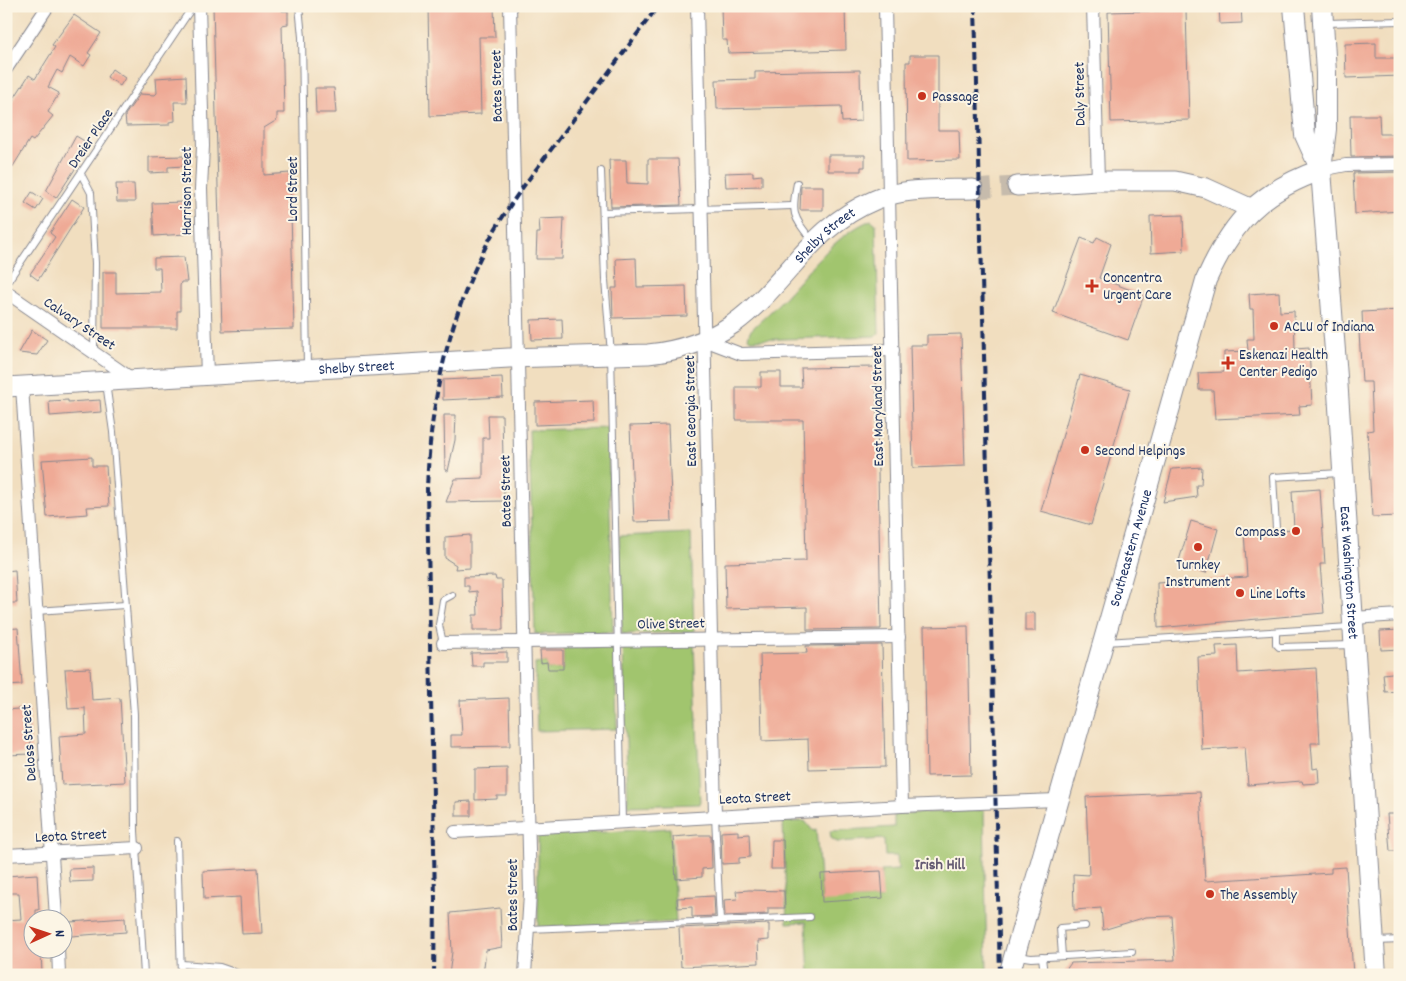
<svg xmlns="http://www.w3.org/2000/svg" width="1406" height="981" viewBox="0 0 1406 981" font-family="Dekko,sans-serif">
<rect width="100%" height="100%" fill="#fcf5e5"/>
<filter id="ink" filterUnits="userSpaceOnUse"><feTurbulence type="fractalNoise" baseFrequency=".02" numOctaves="2"/><feDisplacementMap in="SourceGraphic" scale="10" xChannelSelector="R" yChannelSelector="G"/><feConvolveMatrix kernelMatrix="1 2 1 2 8 2 1 2 1" color-interpolation-filters="sRGB"/></filter>
<filter id="wash" filterUnits="userSpaceOnUse"><feTurbulence type="fractalNoise" baseFrequency=".0096" numOctaves="4" result="noise"/><feDisplacementMap in="SourceGraphic" scale="20" xChannelSelector="R" yChannelSelector="G"/><feGaussianBlur stdDeviation="1.12" result="paint"/><feColorMatrix in="noise" values="0 0 0 0 0 0 0 0 0 0 0 0 0 0 0 0 0 1.4 0 .05"/><feComposite in="paint" operator="in"/></filter>
<g filter="url(#wash)">
<rect width="100%" height="100%" fill="#f1debf"/>
<g fill="#a1c56e" stroke="#5e7a66">
<path d="M871,220l5,4 3,109 -4,3 -124,4 -3,-2 2,-7c10,-10 21,-19 30,-29 29,-30 53,-66 91,-82z"/>
<polygon points="608,428 613,632 535,634 529,430"/>
<polygon points="691,533 694,632 622,634 619,536"/>
<polygon points="694,643 700,804 628,806 623,646"/>
<polygon points="615,646 617,729 537,731 535,663 547,662 548,669 563,669 563,648"/>
<polygon points="984,810 987,975 809,975 806,922 787,923 783,822 805,821 813,831 816,830 822,901 882,898 881,871 898,870 897,856 885,856 884,839 837,842 831,838 830,831 894,827 894,814"/>
<polygon points="670,828 676,922 538,928 538,836"/>
</g>
<g id="blocks">
<g fill="#efaa96">
<polygon points="213,6 282,6 282,11 288,11 288,24 282,25 284,113 277,113 277,120 264,128 264,175 290,173 294,329 222,331"/>
<polygon points="428,6 494,6 495,37 479,37 481,114 430,116"/>
<polygon points="721,6 845,6 846,50 728,53 727,40 722,40"/>
<polygon points="1219,6 1241,6 1242,23 1220,24"/>
<polygon points="1186,10 1189,120 1111,122 1108,12"/>
<polygon points="74,15 101,33 88,53 91,55 84,66 70,57 62,73 57,70 48,87 59,93 48,112 53,116 33,141 30,139 12,168 6,164 6,111 29,75 35,79 55,47 52,45"/>
<polygon points="1376,43 1376,58 1400,58 1400,76 1346,78 1345,44"/>
<polygon points="910,55 938,55 938,130 959,130 960,160 907,161 906,62 910,62"/>
<polygon points="112,69 125,78 120,86 107,77"/>
<polygon points="860,70 861,121 842,122 841,106 717,109 716,80 755,79 755,72"/>
<polygon points="186,76 187,102 174,102 175,121 169,122 169,125 126,126 125,115 140,94 155,95 157,93 156,78"/>
<polygon points="315,88 334,88 336,113 316,113"/>
<polygon points="1350,115 1379,115 1380,134 1400,134 1400,156 1351,157"/>
<polygon points="76,136 86,142 75,160 79,163 56,198 46,191"/>
<polygon points="828,155 865,155 865,167 861,167 861,171 828,171"/>
<polygon points="184,156 184,166 168,167 168,172 149,173 149,157"/>
<polygon points="648,159 678,159 681,205 611,207 609,160 626,160 627,183 648,184"/>
<polygon points="753,172 753,176 762,175 762,186 726,187 725,173"/>
<polygon points="1400,172 1400,211 1355,214 1353,173"/>
<polygon points="116,184 134,184 135,202 117,202"/>
<polygon points="801,186 823,186 823,210 800,210"/>
<polygon points="32,192 43,199 36,210 25,203"/>
<polygon points="72,199 84,207 38,280 30,274 55,237 50,233"/>
<polygon points="185,202 186,234 154,236 152,203"/>
<polygon points="1183,215 1184,251 1151,253 1150,216"/>
<polygon points="564,218 562,259 536,259 537,233 540,233 539,219"/>
<polygon points="1097,237 1111,244 1099,278 1144,295 1128,340 1053,313 1081,238 1094,243"/>
<polygon points="184,257 187,282 181,282 180,286 180,311 177,311 177,328 103,328 103,272 116,272 116,293 161,292 160,268 154,268 154,258"/>
<polygon points="636,258 637,287 686,286 687,316 613,318 612,288 617,288 616,259"/>
<polygon points="1279,292 1280,312 1294,311 1295,349 1309,348 1312,405 1299,406 1300,415 1215,419 1213,390 1199,390 1198,373 1224,372 1224,352 1248,351 1247,339 1254,339 1253,309 1250,309 1249,294"/>
<polygon points="1400,310 1400,516 1372,517 1367,431 1373,430 1371,382 1362,382 1359,332 1363,332 1362,312"/>
<polygon points="562,319 563,339 532,340 531,320"/>
<polygon points="32,330 47,340 37,355 19,353"/>
<polygon points="961,334 965,466 913,468 910,345 927,345 927,335"/>
<polygon points="876,367 881,629 807,630 807,607 726,609 725,563 806,561 803,420 736,420 736,387 761,387 761,372 781,372 781,387 802,387 801,368"/>
<polygon points="1080,375 1130,389 1091,525 1041,511"/>
<polygon points="502,377 503,397 443,400 443,380"/>
<polygon points="68,400 68,402 100,400 101,412 50,416 49,401"/>
<polygon points="593,400 594,423 535,425 535,402"/>
<polygon points="444,415 456,415 455,440 448,471 445,470"/>
<polygon points="488,415 502,415 504,501 446,502 455,479 483,478 483,438 489,438"/>
<polygon points="668,425 672,521 634,522 630,426"/>
<polygon points="92,457 92,466 106,466 109,506 87,507 88,514 47,517 42,460"/>
<polygon points="1202,467 1201,485 1196,485 1197,497 1163,502 1172,469"/>
<polygon points="1320,489 1325,564 1320,564 1324,613 1158,628 1157,583 1247,577 1244,532 1272,530 1277,533 1281,530 1294,529 1292,491"/>
<polygon points="1191,521 1218,529 1206,573 1178,564"/>
<polygon points="470,535 470,568 455,569 456,565 445,558 445,537"/>
<polygon points="15,570 17,603 6,603 6,571"/>
<polygon points="495,576 496,580 502,580 503,630 473,630 473,615 478,615 477,591 469,592 469,586 464,586 464,577"/>
<rect x="1025" y="613" width="10" height="18"/>
<polygon points="968,626 971,775 927,776 924,627"/>
<polygon points="18,628 22,685 6,686 6,629"/>
<polygon points="1400,630 1400,649 1381,650 1380,631"/>
<polygon points="882,645 885,767 809,769 808,739 762,741 760,654 807,653 806,646"/>
<polygon points="1237,645 1238,673 1316,668 1320,743 1311,743 1313,769 1318,768 1319,783 1303,784 1302,781 1248,785 1245,747 1202,750 1198,657 1217,656 1216,646"/>
<polygon points="540,650 563,650 563,669 548,669 547,662 541,663"/>
<polygon points="507,652 507,662 483,662 483,666 472,666 471,653"/>
<polygon points="90,668 92,700 120,698 125,782 62,785 59,736 86,734 85,708 68,709 65,669"/>
<polygon points="1400,672 1400,691 1385,692 1383,674"/>
<polygon points="509,698 510,746 451,747 451,735 462,735 460,700"/>
<polygon points="29,708 31,754 6,755 6,710"/>
<polygon points="507,768 507,796 497,796 497,799 475,800 475,769"/>
<polygon points="1200,792 1205,881 1331,873 1331,868 1346,867 1353,975 1062,975 1071,963 1175,960 1172,916 1146,917 1103,930 1101,908 1074,910 1073,874 1089,875 1086,797"/>
<polygon points="471,801 471,816 456,816 456,802"/>
<polygon points="1387,814 1400,814 1400,851 1390,851"/>
<polygon points="738,831 738,835 749,834 750,857 739,858 739,863 722,864 721,832"/>
<polygon points="697,835 711,835 712,868 702,869 702,877 676,879 673,837"/>
<polygon points="772,840 783,840 784,869 771,869"/>
<polygon points="93,868 93,881 70,882 69,869"/>
<polygon points="258,868 262,933 242,934 240,897 204,899 203,871"/>
<polygon points="881,871 883,898 822,902 821,874"/>
<polygon points="37,874 39,910 36,910 36,918 32,918 32,952 41,952 42,973 6,975 6,920 21,919 19,893 6,893 6,876"/>
<polygon points="749,890 784,891 785,908 768,908 768,914 725,916 724,900 737,899 736,891"/>
<polygon points="714,896 715,916 692,917 692,907 678,908 677,898"/>
<polygon points="500,908 502,947 486,950 483,975 449,975 452,952 450,913"/>
<polygon points="125,918 126,932 71,936 70,922"/>
<polygon points="769,924 769,940 758,941 759,963 681,967 679,928"/>
</g>
</g>
</g>
<g filter="url(#ink)">
<use href="#blocks" fill-opacity="0" stroke="#86868e" stroke-width="1"/>
<g fill="none" stroke-linecap="round" stroke-linejoin="round">
<polyline stroke="#c6bbac" stroke-width="19" stroke-dasharray="19 9" stroke-linecap="butt" points="973,189 1017,186"/>
<g stroke="#86868e" stroke-width="8">
<g id="service">
<polyline points="299,6 302,37 307,367"/>
<polyline points="1326,23 1400,21"/>
<polyline points="601,171 605,280 611,354 622,821"/>
<polyline points="81,174 91,193 95,263 94,352"/>
<path d="M797,183c-6,32 -4,33 16,59"/>
<polyline points="603,212 792,206"/>
<polyline points="6,284 193,6"/>
<polyline points="106,383 113,432 134,714 135,831 144,975"/>
<polyline points="1276,528 1273,477 1340,473"/>
<polyline points="36,611 125,605"/>
<polyline points="1276,632 1276,644 1279,647 1353,645"/>
<polyline points="1105,642 1350,627"/>
<polyline points="443,643 439,625 443,600 452,595"/>
<polyline points="715,816 720,921"/>
<polyline points="177,841 181,975"/>
<polyline points="529,929 810,917"/>
<polyline points="1377,941 1400,940"/>
<polyline points="1018,956 1031,958 1132,952"/>
<polyline points="1062,956 1060,928 1085,926"/>
<polyline points="1042,957 1044,975"/>
<polyline points="182,964 220,967 243,975"/>
</g>
</g>
<g stroke="#86868e" stroke-width="14">
<g id="minor">
<polyline points="199,6 203,146 201,189 207,376"/>
<polyline points="510,6 530,894 525,975"/>
<polyline points="697,6 715,816"/>
<polyline points="885,6 902,806"/>
<polyline points="1093,6 1098,181"/>
<polyline points="6,69 48,6"/>
<polyline points="1321,170 1346,165 1400,164"/>
<polyline points="6,292 135,381"/>
<polyline points="704,340 741,354 893,350"/>
<polyline points="22,386 56,918"/>
<polyline points="1353,618 1400,615"/>
<polyline points="443,643 899,637"/>
<polyline points="455,832 902,806 1057,800"/>
<polyline points="6,855 137,848"/>
<polyline points="58,948 59,975"/>
</g>
</g>
<g stroke="#86868e" stroke-width="21">
<g id="secondary">
<polyline points="1017,186 1098,181 1175,181 1206,188 1252,209"/>
<path id="s1" d="M6,387l503,-29 139,-4c31,-3 60,-13 85,-30 54,-39 76,-97 142,-124 31,-13 66,-10 98,-11"/>
</g>
</g>
<g stroke="#86868e" stroke-width="22">
<g id="primary">
<polyline points="1294,6 1305,135 1320,168"/>
<path id="s2" d="M1322,6l4,67v56l-5,41 16,207 39,598"/>
<path id="s3" d="M1009,975l197,-695c26,-58 54,-89 115,-110"/>
</g>
</g>
<use href="#service" stroke="#fff" stroke-width="6"/>
<use href="#minor" stroke="#fff" stroke-width="12"/>
<use href="#secondary" stroke="#fff" stroke-width="19"/>
<use href="#primary" stroke="#fff" stroke-width="20"/>
<g stroke="#1b2f5e" stroke-width="4" stroke-dasharray="8 4" stroke-linecap="butt">
<polyline points="975,6 1000,975"/>
<path d="M434,975l1,-75 -8,-411c3,-85 20,-167 59,-243 19,-37 45,-70 70,-103 34,-46 68,-91 102,-137"/>
</g>
</g>
</g>
<g fill="#c8321e" stroke="#fcf5e5" stroke-width="2">
<circle cx="922" cy="96" r="5"/>
<path d="M1089.5 278.5h5v5h5v5h-5v5h-5v-5h-5v-5h5z"/>
<circle cx="1274" cy="326" r="5"/>
<path d="M1225.5 355.5h5v5h5v5h-5v5h-5v-5h-5v-5h5z"/>
<circle cx="1085" cy="450" r="5"/>
<circle cx="1296" cy="531" r="5"/>
<circle cx="1198" cy="547" r="5"/>
<circle cx="1240" cy="593" r="5"/>
<circle cx="1210" cy="894" r="5"/>
</g>
<g text-anchor="middle" stroke-width="4" stroke-linejoin="round" paint-order="stroke">
<g font-size="15" fill="#1b2f5e" stroke="#fcf5e5">
<text transform="translate(496 86) rotate(-91)" y="5">Bates Street</text>
<text transform="translate(1079 94) rotate(-91)" y="5">Daly Street</text>
<text transform="translate(90 138) rotate(-56)" y="5">Dreier Place</text>
<text transform="translate(292 189) rotate(-90)" y="5">Lord Street</text>
<text transform="translate(186 191) rotate(-90)" y="5">Harrison Street</text>
<text dy="5" stroke="none"><textPath href="#s1" startOffset="862">Shelby Street</textPath></text>
<text transform="translate(80 323) rotate(34)" y="5">Calvary Street</text>
<text dy="5" stroke="none"><textPath href="#s1" startOffset="351">Shelby Street</textPath></text>
<text transform="translate(877 406) rotate(-91)" y="5">East Maryland Street</text>
<text transform="translate(690 411) rotate(-91)" y="5">East Georgia Street</text>
<text transform="translate(505 491) rotate(-91)" y="5">Bates Street</text>
<text dy="5" stroke="none"><textPath href="#s3" startOffset="444">Southeastern Avenue</textPath></text>
<text dy="5" stroke="none"><textPath href="#s2" startOffset="568">East Washington Street</textPath></text>
<text transform="translate(671 623) rotate(-1)" y="5">Olive Street</text>
<text transform="translate(28 743) rotate(-94)" y="5">Deloss Street</text>
<text transform="translate(755 797) rotate(-3)" y="5">Leota Street</text>
<text transform="translate(71 835) rotate(-3)" y="5">Leota Street</text>
<text transform="translate(512 895) rotate(-90)" y="5">Bates Street</text>
</g>
<g font-size="15" fill="#1b2f5e" stroke="#fcf5e5" text-anchor="start">
<text x="932" y="101">Passage</text>
<text x="1103" y="282">Concentra<tspan x="1103" dy="17">Urgent Care</tspan></text>
<text x="1284" y="331">ACLU of Indiana</text>
<text x="1239" y="359">Eskenazi Health<tspan x="1239" dy="17">Center Pedigo</tspan></text>
<text x="1095" y="455">Second Helpings</text>
<text x="1286" y="536" text-anchor="end">Compass</text>
<text x="1198" y="569" text-anchor="middle">Turnkey<tspan x="1198" dy="17">Instrument</tspan></text>
<text x="1250" y="598">Line Lofts</text>
<text x="1220" y="899">The Assembly</text>
</g>
<g font-size="16" font-weight="bold" fill="#655a72" stroke="#fcf5e5">
<text x="940" y="869">Irish Hill</text>
</g>
</g>
<rect width="1406" height="981" fill="none" stroke="#fcf5e5" stroke-width="25"/>
<g transform="translate(48 934) rotate(87)"><circle r="24" fill="#fcf5e5" stroke="#a2a6af"/>
<path d="M0-4L9 19L0 12L-9 19Z" fill="#c8321e"/>
<text y="-8" font-size="14" font-weight="bold" text-anchor="middle" fill="#1b2f5e">N</text>
</g>
</svg>
